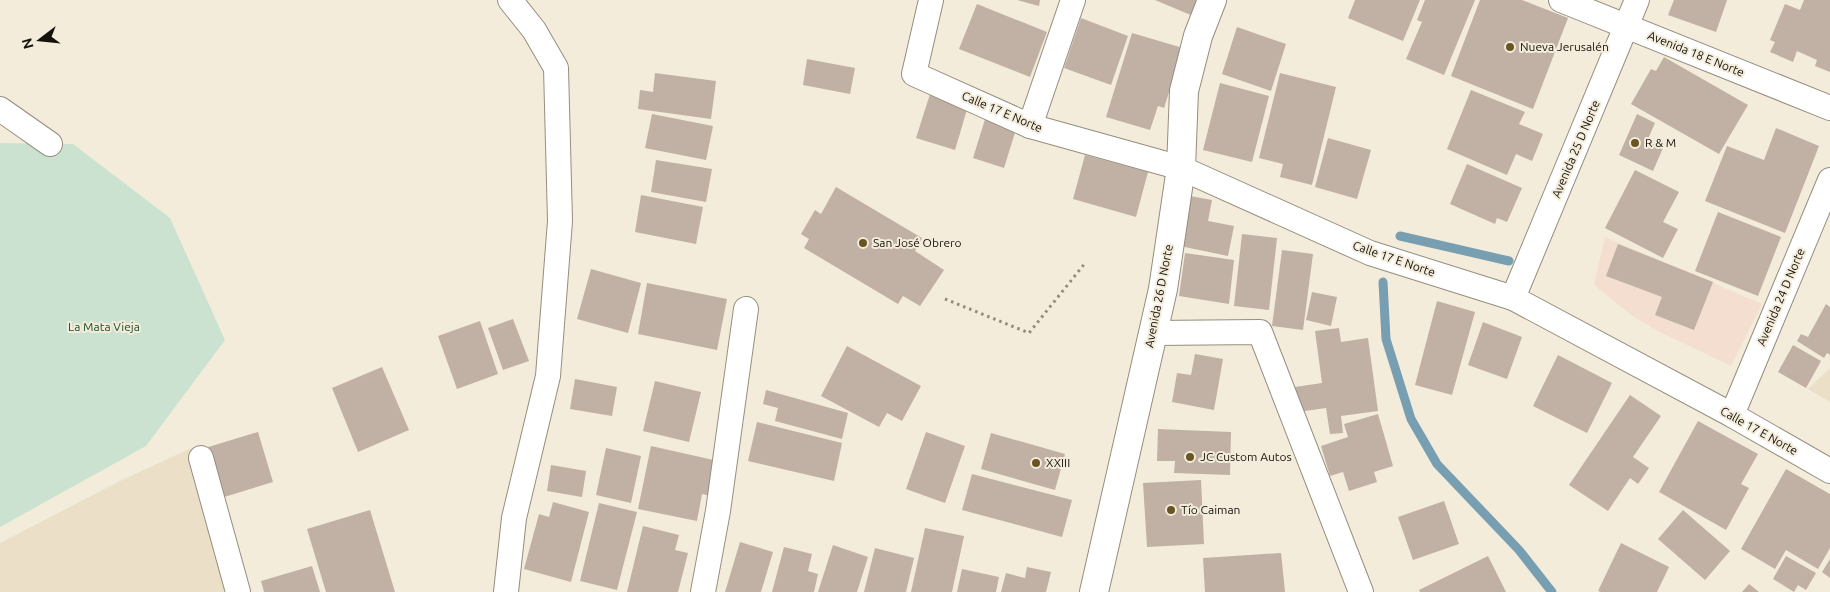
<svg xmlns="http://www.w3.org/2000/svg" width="1830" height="592" viewBox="0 0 1830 592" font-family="Ubuntu,sans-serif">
<rect width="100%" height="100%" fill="#f4ecda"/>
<g fill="#ebe0c7">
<polygon points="1830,368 1830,402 1808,389"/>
<polygon points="191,448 232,589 224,592 0,592 0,543 120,481"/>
</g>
<polygon fill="#f3ded0" points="1605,237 1762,304 1731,366 1658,331 1634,317 1594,285"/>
<polygon fill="#cce2d0" points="0,143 73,144 170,218 225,340 146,446 0,527"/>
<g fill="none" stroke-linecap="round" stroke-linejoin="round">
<g stroke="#789eb1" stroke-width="9">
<polyline points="1400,236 1509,261"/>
<polyline points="1383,282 1386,339 1411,419 1437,464 1519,550 1552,592"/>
</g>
</g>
<g fill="#c1b0a4">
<polygon points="1017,0 1040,0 1039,6"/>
<polygon points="1155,0 1200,0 1193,16"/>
<polygon points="1355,0 1420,0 1403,41 1348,18"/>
<polygon points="1425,0 1475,0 1444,75 1406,59 1422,22 1417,20"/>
<polygon points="1480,0 1522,0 1568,18 1533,109 1451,76"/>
<polygon points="1674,0 1727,0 1716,32 1668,15"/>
<polygon points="1804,0 1830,0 1830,72 1815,66 1817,60 1797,51 1793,62 1770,52 1775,42 1770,40 1785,4 1800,10"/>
<polygon points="977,4 1047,32 1030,77 959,49"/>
<polygon points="1081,18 1128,36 1111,85 1064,68"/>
<polygon points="1237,27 1286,44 1271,91 1222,74"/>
<polygon points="1132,33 1183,48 1164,108 1158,106 1150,130 1106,117"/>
<polygon points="1664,57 1748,105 1719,154 1631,104 1651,69 1656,71"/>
<polygon points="807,59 855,68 850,94 803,85"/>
<polygon points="655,73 716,81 711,119 638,109 640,90 653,92"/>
<polygon points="1280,73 1336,87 1312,185 1280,177 1283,164 1259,158"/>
<polygon points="1220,83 1269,96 1252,162 1203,150"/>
<polygon points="1471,90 1525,112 1519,124 1543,134 1532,161 1516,154 1507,175 1447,149"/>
<polygon points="930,94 968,106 955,150 916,138"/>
<polygon points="652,114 713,126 706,160 645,148"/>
<polygon points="1637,114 1655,123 1647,141 1663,148 1653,171 1619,155"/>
<polygon points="986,116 1017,126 1004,168 973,158"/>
<polygon points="1776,128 1819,146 1785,233 1705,201 1727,146 1764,160"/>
<polygon points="1328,138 1371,150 1357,199 1315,187"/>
<polygon points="1085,155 1148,172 1136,217 1073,199"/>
<polygon points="656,160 712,169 706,202 651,192"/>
<polygon points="1467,164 1522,188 1507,222 1497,218 1495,224 1450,204"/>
<polygon points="1635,170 1679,192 1663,222 1678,229 1663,258 1605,228"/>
<polygon points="836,187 922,238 915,251 944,270 920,306 903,296 898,304 804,248 809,239 801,234 815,210 821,214"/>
<polygon points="641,195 703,207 696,244 635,232"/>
<polygon points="1190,196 1212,200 1208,221 1234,226 1228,256 1180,246"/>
<polygon points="1718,212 1781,237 1758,296 1695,271"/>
<polygon points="1242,234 1277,238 1269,310 1234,306"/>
<polygon points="1618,244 1713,282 1694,330 1655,315 1662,297 1606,276"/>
<polygon points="1282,250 1313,254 1303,330 1272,326"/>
<polygon points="1185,253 1234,260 1229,304 1179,296"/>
<polygon points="591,269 641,283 628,333 577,319"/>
<polygon points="647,283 727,299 717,350 638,334"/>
<polygon points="1312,292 1337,297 1331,326 1306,320"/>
<polygon points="1437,301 1475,312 1452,395 1415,385"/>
<polygon points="1826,304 1830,307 1830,355 1827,353 1824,358 1797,341 1801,334 1808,337"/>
<polygon points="513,319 529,361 503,370 488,328"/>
<polygon points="480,321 498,374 457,389 438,336"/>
<polygon points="1483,322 1522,337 1507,379 1468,365"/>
<polygon points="1339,328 1341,342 1368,338 1378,411 1341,416 1343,433 1330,434 1326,408 1298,412 1295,387 1322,383 1315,331"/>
<polygon points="1793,345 1821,361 1806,388 1778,372"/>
<polygon points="847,346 921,386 902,421 887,413 879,427 821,396"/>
<polygon points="1195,354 1223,359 1214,410 1172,402 1177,373 1191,375"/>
<polygon points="1558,355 1612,383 1587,433 1533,406"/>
<polygon points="382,367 409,430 358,452 332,388"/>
<polygon points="575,379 617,387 612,416 570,409"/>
<polygon points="655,381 701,392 689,442 643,431"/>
<polygon points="766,390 848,413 842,439 775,421 778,408 763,404"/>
<polygon points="1630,395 1661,416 1633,457 1649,468 1638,484 1630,478 1608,511 1569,485"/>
<polygon points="1378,414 1393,466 1374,472 1377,482 1349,491 1343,472 1330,476 1321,446 1348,437 1344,424"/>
<polygon points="1698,421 1758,454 1741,484 1749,488 1726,530 1659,492"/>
<polygon points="757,422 842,443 834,481 748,461"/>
<polygon points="1158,429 1231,432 1230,475 1174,473 1175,461 1157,461"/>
<polygon points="258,432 273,482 221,498 205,448"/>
<polygon points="926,432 965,446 945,503 906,489"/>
<polygon points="991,433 1065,454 1055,490 981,469"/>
<polygon points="651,446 718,461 711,496 702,494 697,521 638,509"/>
<polygon points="606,448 641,456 631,503 596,495"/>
<polygon points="551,465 586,471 582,497 547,491"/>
<polygon points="1786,469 1830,494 1830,548 1818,569 1786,550 1775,569 1741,549"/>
<polygon points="972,474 1072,500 1062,537 962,510"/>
<polygon points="1201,480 1204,544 1147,547 1143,483"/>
<polygon points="1444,501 1459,544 1413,560 1398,517"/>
<polygon points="553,502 589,512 571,582 524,569 539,514 549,517"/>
<polygon points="599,503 637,512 617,590 580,581"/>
<polygon points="370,510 395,592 326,592 307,529"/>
<polygon points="1683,510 1730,551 1705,580 1658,539"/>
<polygon points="643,526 679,535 675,550 688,553 678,592 627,592"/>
<polygon points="925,528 964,536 952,592 911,592"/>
<polygon points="740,542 773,552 761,592 725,592"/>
<polygon points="1621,543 1669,567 1657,592 1601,592 1598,591"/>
<polygon points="833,545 868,557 857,592 818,592"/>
<polygon points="784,547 812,554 808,571 818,574 814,592 772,592"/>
<polygon points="875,548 914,558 906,592 864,592"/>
<polygon points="1281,553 1285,592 1205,592 1203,558"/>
<polygon points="1488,556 1506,592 1420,592 1419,590"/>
<polygon points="1786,556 1816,573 1806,590 1798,585 1794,592 1773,579"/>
<polygon points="1830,559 1830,578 1822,572"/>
<polygon points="312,566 320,592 264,592 261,581"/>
<polygon points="1027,567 1051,572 1046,592 1001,592 1006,573 1025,578"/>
<polygon points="962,569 999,577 996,592 957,592"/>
<polygon points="1749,584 1759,592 1742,592"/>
</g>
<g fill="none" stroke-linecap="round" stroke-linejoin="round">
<g stroke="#958e7e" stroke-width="26">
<g id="minor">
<polyline points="931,0 914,74 1030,126 1181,168 1370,253 1513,298 1732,415 1830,471"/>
<polyline points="1561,0 1830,108"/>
<polyline points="0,109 50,144"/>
<polyline points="1030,126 1073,0"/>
<polyline points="1513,298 1637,0"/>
<polyline points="1153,333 1260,332 1361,592"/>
<polyline points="1732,415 1830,180"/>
<polyline points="201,458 238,592"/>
<polyline points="506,592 514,518 548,376 560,221 556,68 534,30 510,0"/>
<polyline points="703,592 718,511 746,309"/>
</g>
</g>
<g stroke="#958e7e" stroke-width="30">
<polyline id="tertiary" points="1094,592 1163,289 1181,168 1184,91 1198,36 1212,0"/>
</g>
<polyline stroke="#918b7e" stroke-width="3" stroke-dasharray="2.5 4" stroke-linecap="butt" points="945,299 1029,333 1086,262"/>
<use href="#minor" stroke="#fff" stroke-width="24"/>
<use href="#tertiary" stroke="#fff" stroke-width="28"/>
</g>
<g fill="#695524" stroke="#f4ecda" stroke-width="2">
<circle cx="1510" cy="47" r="5"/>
<circle cx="1635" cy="143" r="5"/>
<circle cx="863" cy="243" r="5"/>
<circle cx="1190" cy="457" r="5"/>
<circle cx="1036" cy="463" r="5"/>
<circle cx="1171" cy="510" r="5"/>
</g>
<g text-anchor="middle" stroke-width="4" stroke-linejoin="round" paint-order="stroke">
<g font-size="12" fill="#15120c" stroke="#f4ecda" text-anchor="start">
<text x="1520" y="51">Nueva Jerusalén</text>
<text x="1645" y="147">R &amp; M</text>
<text x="873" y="247">San José Obrero</text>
<text x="1200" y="461">JC Custom Autos</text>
<text x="1046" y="467">XXIII</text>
<text x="1181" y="514">Tío Caiman</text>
</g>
<g font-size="12" fill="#15120c" stroke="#f4ecda">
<text transform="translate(1696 54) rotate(22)" y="4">Avenida 18 E Norte</text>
<text transform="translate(1002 112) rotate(23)" y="4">Calle 17 E Norte</text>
<text transform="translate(1576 149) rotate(-67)" y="4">Avenida 25 D Norte</text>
<text transform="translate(1394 259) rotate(19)" y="4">Calle 17 E Norte</text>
<text transform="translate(1159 296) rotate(-79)" y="4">Avenida 26 D Norte</text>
<text transform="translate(1781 297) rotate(-67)" y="4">Avenida 24 D Norte</text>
<text transform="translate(1759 431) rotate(29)" y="4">Calle 17 E Norte</text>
</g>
<g font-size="12" fill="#1a4c29" stroke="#f4ecda">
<text x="104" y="331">La Mata Vieja</text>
</g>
</g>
<g transform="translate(40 40) rotate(254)" stroke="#f4ecda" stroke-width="4" paint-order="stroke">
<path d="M0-4L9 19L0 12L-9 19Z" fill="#15120c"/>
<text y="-8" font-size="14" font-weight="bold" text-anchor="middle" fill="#15120c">N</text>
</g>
</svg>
